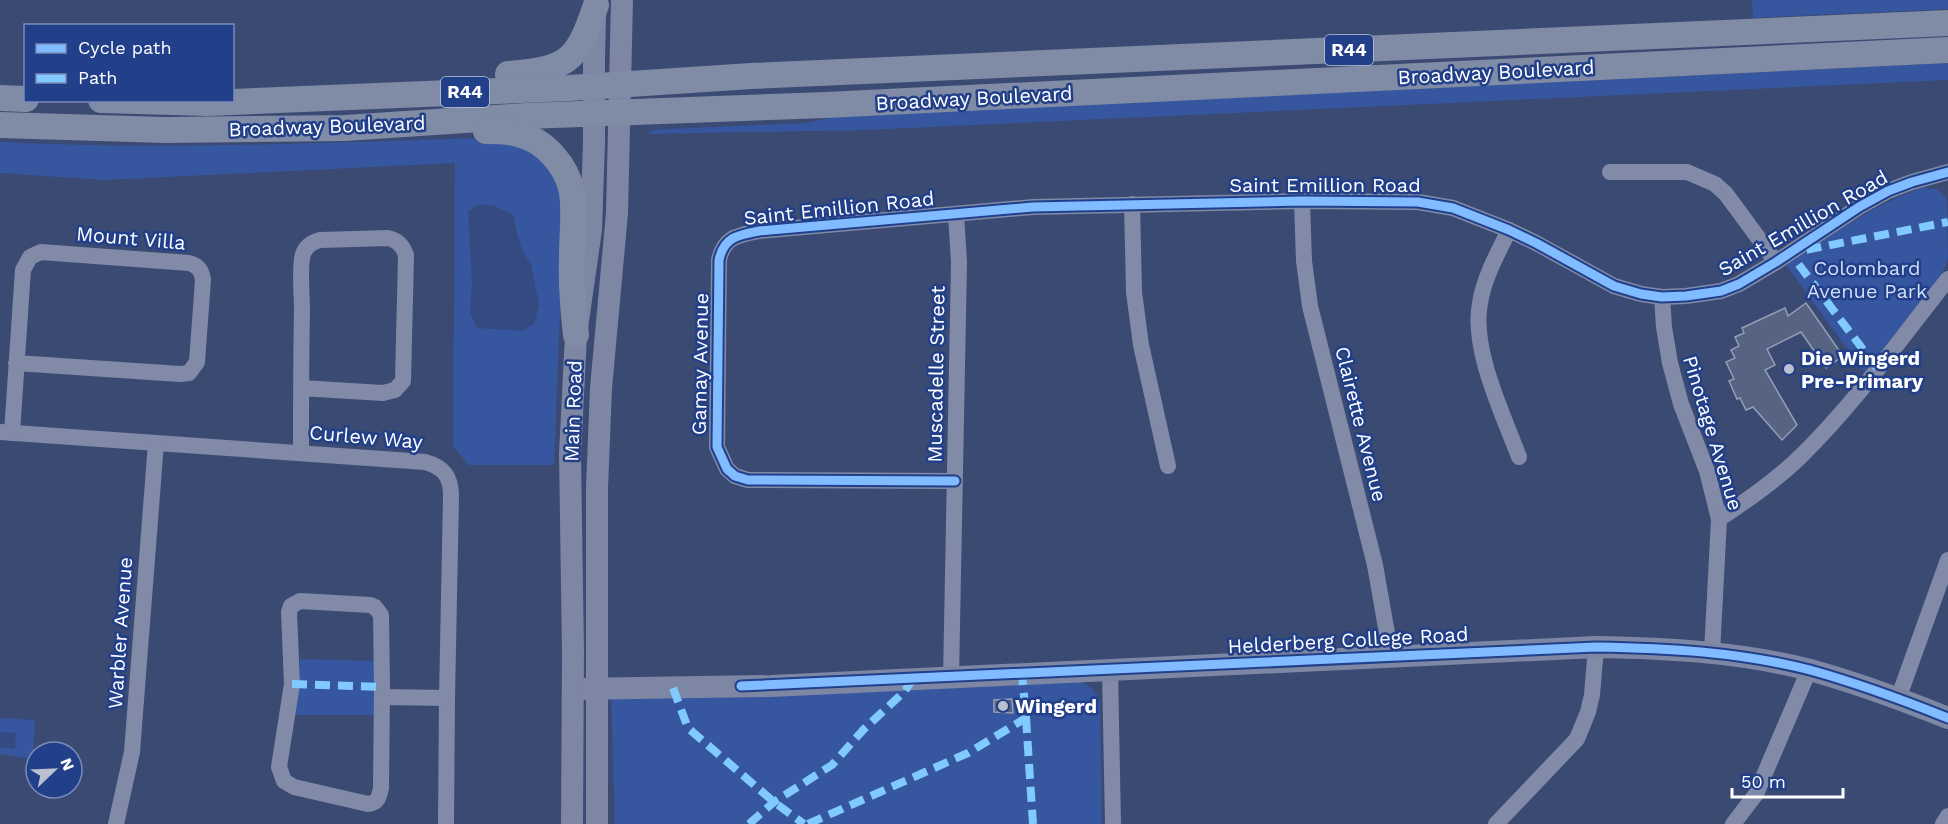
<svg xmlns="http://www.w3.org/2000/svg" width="1948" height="824" viewBox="0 0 1948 824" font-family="'Work Sans',sans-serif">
<rect width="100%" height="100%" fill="#3a4a72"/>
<g fill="#3756a0">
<polygon points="1752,0 1948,0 1948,9 1753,18"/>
<polygon points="1948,63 1948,80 866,130 647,134 653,130 669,129 807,123 834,117 895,114"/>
<path d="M482,138c13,2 31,2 42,8 27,12 37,38 40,65l-10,254h-85l-16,-18 2,-284 -351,17 -104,-7v-31c161,8 321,1 482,-4z"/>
<path d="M1922,188l15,1 10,10 1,60 -5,12 -8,14 -71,87 -78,-107c44,-29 86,-60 136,-77z"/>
<polygon points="300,659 378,661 377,715 295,715 300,679"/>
<path d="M1081,682c11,5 16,9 19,21l2,121h-487l-4,-135z"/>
<polygon points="0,718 35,720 33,759 0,754"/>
</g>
<g fill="#354a80">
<path d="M479,204l16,2 18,9c4,15 6,36 18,48l8,42 -5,19 -13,7 -44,-3 -7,-15 2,-30 -4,-71z"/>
<polygon points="0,732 16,733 15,749 0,747"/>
</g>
<g fill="#566383" stroke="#959eb5" stroke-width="1.5">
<polygon points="1806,303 1843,356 1826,368 1801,332 1767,349 1775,365 1765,370 1797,425 1782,440 1753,407 1746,410 1740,398 1737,399 1729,381 1734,379 1726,362 1735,358 1731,350 1739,346 1735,337 1744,333 1742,328 1785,308 1788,316"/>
<polygon points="1012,699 1013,713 994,712 994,700"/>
</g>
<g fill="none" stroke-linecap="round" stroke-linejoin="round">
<g stroke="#818ba7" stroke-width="16">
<polyline points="1610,172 1687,172 1715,184 1726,194 1776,262"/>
<polyline points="1302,201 1304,261 1310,306 1375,565 1391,656"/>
<polyline points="1132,204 1134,292 1141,345 1168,466"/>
<path d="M1509,230c-11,23 -25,47 -29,73 -9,46 23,111 39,154"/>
<polyline points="1662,297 1664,327 1670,363 1681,404 1707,471 1719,519 1712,653"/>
<path d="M0,432l425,30c19,5 26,15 26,34l-4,202 -1,126"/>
<path d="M12,433c4,-55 7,-109 11,-163l7,-13 11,-5 148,11c9,2 13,8 14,17l-6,82 -8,11 -9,1 -164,-11"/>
<path d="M301,453c0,-48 0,-96 1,-143 0,-15 -3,-43 1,-56 3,-8 9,-12 17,-14l68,-2c10,2 15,8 18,17l-3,126 -8,9 -12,3 -82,-5"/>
<path d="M955,481l-207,-1 -13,-4 -8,-7 -10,-22 2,-187c5,-23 19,-25 40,-29l274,-24 269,-6 116,1 35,6 56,22 27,13 78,43 27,8 21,3 24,-1 35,-5 18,-7 37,-22 83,-55 29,-16 24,-9 36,-10"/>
<path d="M1719,519c29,-19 58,-39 83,-64 54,-53 99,-117 146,-176"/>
<path d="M300,601l70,4 5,2 6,8 1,72 -1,101c-2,9 -3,15 -13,16l-74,-17 -10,-6 -5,-14 13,-83 -3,-72 2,-6z"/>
<polyline points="1110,670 1113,824"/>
<polyline points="951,678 959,262 956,214"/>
<polyline points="382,697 447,698"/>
<polyline points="1898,699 1948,560"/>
<polyline points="116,824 132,752 156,443"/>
<polyline points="1496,824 1577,739 1588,712 1592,695 1596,647"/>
<polyline points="1733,824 1756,794 1809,670"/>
<polyline points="1943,824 1948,816"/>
</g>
<g stroke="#7d86a3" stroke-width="22">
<path d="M573,689l198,-3 825,-39c71,1 144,5 214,23 47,13 93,30 138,48"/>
<polyline points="572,824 573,652 570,454 576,335 591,230 594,143 594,58 595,14"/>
<polyline points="597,824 597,488 601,388 617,213 622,0"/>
</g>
<g stroke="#808ba5" stroke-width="26">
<path d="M508,74c60,-5 69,-12 88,-69"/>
<polyline points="0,98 26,99"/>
<polyline points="101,100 208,103 569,88 751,76 1948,23"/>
<polyline points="0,125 164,130 345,128 526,116 826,105 1948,50"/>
<path d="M486,131c11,0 22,0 32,3 27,6 49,32 54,58 3,22 0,43 0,65 -1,26 1,52 4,78"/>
</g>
<g stroke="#80caff" stroke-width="8" stroke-dasharray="15 8" stroke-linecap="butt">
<polyline points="1877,368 1790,253 1948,222"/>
<polyline points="292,684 382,687"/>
<polyline points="673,688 688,728 774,802 804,824"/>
<polyline points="1026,718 1033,824"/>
<polyline points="749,824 774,802 832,765 864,729 904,692 913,679"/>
<polyline points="808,824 968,753 1026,718 1022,674"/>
</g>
<g stroke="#223f8a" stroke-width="13">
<g id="cycleway">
<path d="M955,481l-207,-1 -13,-4 -8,-7 -10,-22 2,-187c5,-23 19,-25 40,-29l274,-24 269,-6 116,1 35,6 56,22 27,13 78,43 27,8 21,3 24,-1 35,-5 18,-7 37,-22 83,-55 29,-16 24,-9 36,-10"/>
<path d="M741,686l855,-39c71,1 144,5 214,23 47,13 93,30 138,48"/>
</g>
</g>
<use href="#cycleway" stroke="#80bcff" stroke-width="9"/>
</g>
<g fill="#bac0ce" stroke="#223f8a" stroke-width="2">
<circle cx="1789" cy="369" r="6"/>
<circle cx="1003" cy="706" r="6"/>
</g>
<g text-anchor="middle" stroke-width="5" stroke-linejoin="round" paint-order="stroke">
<g fill="#223f8a" stroke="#bdc5dc" stroke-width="1.5">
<rect x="1325" y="35" width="48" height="30" rx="4.5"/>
<rect x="441" y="77" width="48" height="30" rx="4.5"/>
</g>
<g font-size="18" font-weight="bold" fill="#fff">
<text x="1349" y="56">R44</text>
<text x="465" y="98">R44</text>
</g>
<g font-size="20" fill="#fff" stroke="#223f8a">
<text transform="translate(1496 72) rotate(-3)" y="7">Broadway Boulevard</text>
<text transform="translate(974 98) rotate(-3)" y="7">Broadway Boulevard</text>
<text transform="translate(327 126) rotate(-2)" y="7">Broadway Boulevard</text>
<text x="1325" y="192">Saint Emillion Road</text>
<text transform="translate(839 208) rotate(-6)" y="7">Saint Emillion Road</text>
<text transform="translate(1803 223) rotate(-30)" y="7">Saint Emillion Road</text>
<text transform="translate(131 238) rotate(5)" y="7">Mount Villa</text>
<text transform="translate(700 364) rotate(-89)" y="7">Gamay Avenue</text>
<text transform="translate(936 374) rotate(-89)" y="7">Muscadelle Street</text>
<text transform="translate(573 411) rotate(-88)" y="7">Main Road</text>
<text transform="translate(1361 424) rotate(76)" y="7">Clairette Avenue</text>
<text transform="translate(1713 433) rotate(73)" y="7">Pinotage Avenue</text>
<text transform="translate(366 437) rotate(5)" y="7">Curlew Way</text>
<text transform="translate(120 633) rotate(-86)" y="7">Warbler Avenue</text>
<text transform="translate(1348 640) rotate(-3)" y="7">Helderberg College Road</text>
</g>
<g font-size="20" fill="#d3def8" stroke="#223f8a">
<text x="1867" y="275">Colombard<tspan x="1867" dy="23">Avenue Park</tspan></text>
</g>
<g font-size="20" font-weight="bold" fill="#fff" stroke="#223f8a" text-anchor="start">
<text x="1801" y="365">Die Wingerd<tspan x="1801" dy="23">Pre-Primary</tspan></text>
<text x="1015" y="713">Wingerd</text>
</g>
</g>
<rect x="24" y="24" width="210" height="78" fill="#223f8a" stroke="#7a8cb9" stroke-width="1.5"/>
<rect x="36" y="44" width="30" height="9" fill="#80bcff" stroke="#7a8cb9" stroke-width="1.5"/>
<text x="78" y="54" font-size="18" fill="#ffffff">Cycle path</text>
<rect x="36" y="74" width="30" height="9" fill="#80caff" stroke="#7a8cb9" stroke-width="1.5"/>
<text x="78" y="84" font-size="18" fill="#ffffff">Path</text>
<g transform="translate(54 770) rotate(67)"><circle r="28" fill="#223f8a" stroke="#7a8cb9" stroke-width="1.5"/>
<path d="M0-4.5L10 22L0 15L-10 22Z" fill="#bac0ce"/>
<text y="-9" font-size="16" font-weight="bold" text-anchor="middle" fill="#ffffff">N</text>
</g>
<path d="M1732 788v9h111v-9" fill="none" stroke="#ffffff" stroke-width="3"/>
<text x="1741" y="788" font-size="18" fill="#ffffff" stroke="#223f8a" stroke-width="4.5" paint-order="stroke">50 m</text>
</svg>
